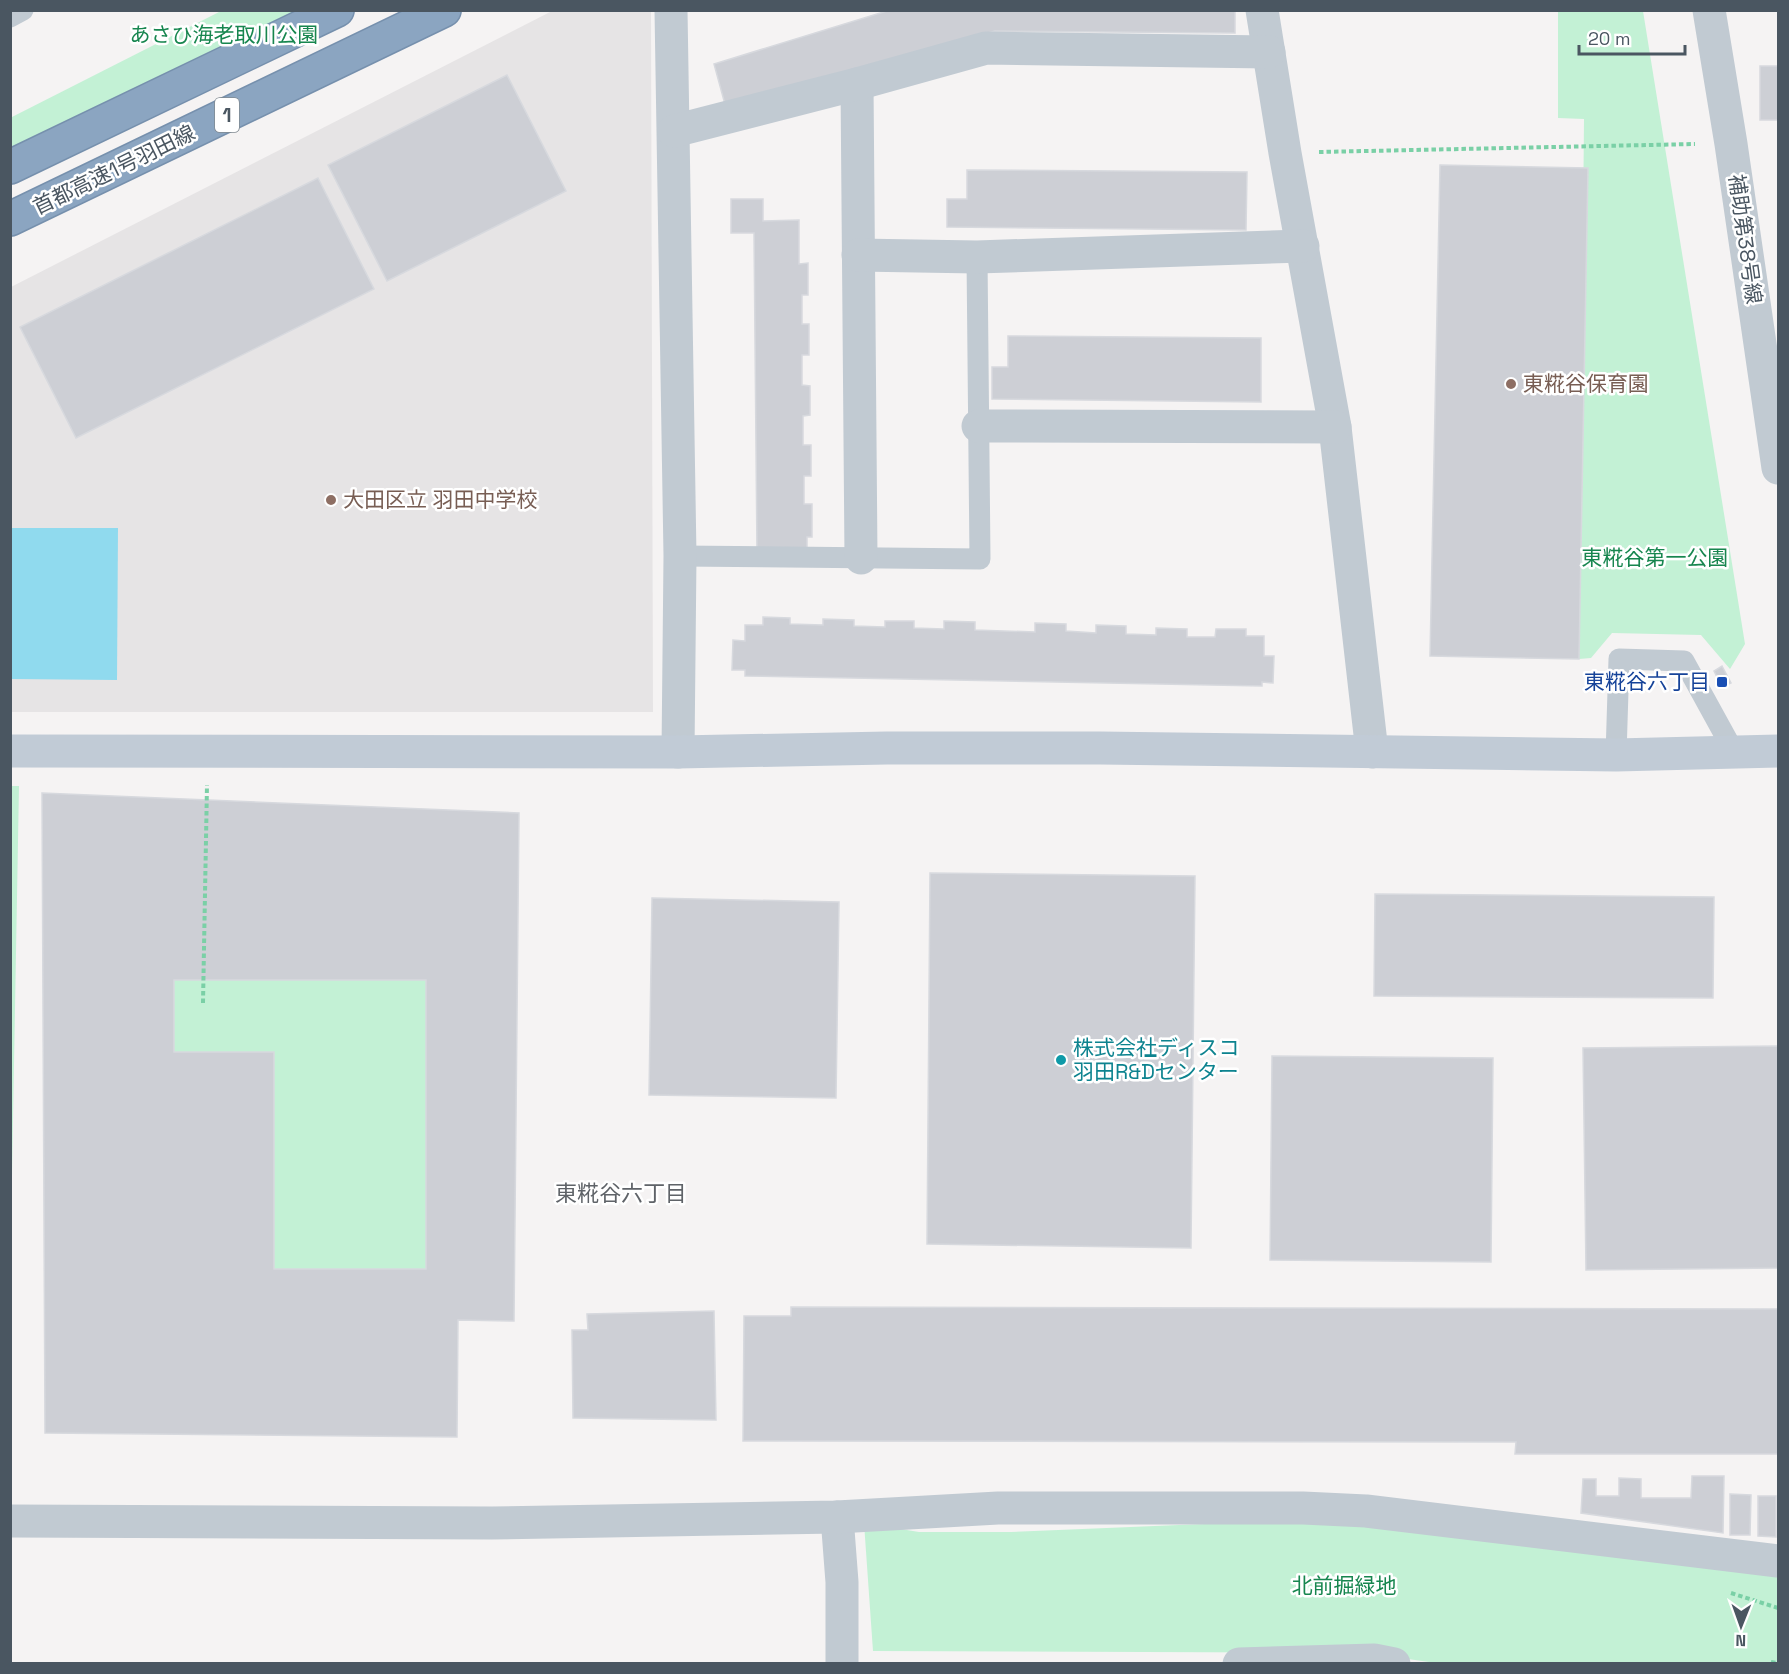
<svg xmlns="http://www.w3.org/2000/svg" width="1789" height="1674" viewBox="0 0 1789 1674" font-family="'Space Grotesk','Noto Sans JP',sans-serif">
<rect width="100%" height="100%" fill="#f5f3f3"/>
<polygon fill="#e6e4e5" points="552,11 651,11 653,712 11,712 11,287"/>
<g fill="#c3f1d5">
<polygon points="221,11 331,11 11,162 10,118"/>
<polygon points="1558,11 1643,11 1745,644 1730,669 1701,635 1612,633 1591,658 1579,659 1584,119 1558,118"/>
<polygon points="11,786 19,786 11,1232 10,786"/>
<polygon points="174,980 426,980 426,1269 274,1269 274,1052 174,1052"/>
<polygon points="1347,1518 1778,1572 1778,1663 1443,1664 1366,1653 873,1651 864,1523 919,1532 1011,1532"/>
</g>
<polygon fill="#90daee" points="11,528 118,528 117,680 11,679"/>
<g fill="#cdcfd5" stroke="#d7d9de" stroke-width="1.5" fill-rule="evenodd">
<polygon points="890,10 1235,10 1235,33 995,31 726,108 714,64"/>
<rect x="1760" y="66" width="18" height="54"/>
<polygon points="507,75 566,191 387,281 328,165"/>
<polygon points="1440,165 1588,168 1579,659 1430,656"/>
<polygon points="967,170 1247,172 1246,230 947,227 947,199 967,199"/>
<polygon points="318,178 374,289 76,438 20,327"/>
<polygon points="731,199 763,199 763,221 799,220 799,264 808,263 808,295 802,295 802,324 809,324 809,355 802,355 802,385 810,386 810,415 803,416 803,445 811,445 811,476 804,476 804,504 812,504 812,537 807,537 807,553 757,554 754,233 731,233"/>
<polygon points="1008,336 1261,338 1261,402 992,399 992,367 1008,367"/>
<polygon points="763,617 790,618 790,624 823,625 823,619 854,620 854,626 885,627 885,621 914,621 914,628 944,629 944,621 975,622 975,630 1035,632 1035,623 1066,624 1066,631 1096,633 1096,625 1126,626 1126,634 1156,635 1156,628 1187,629 1187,637 1215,637 1216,629 1246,629 1246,636 1264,636 1264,656 1274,656 1273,683 1262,682 1262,686 745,676 745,670 732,670 733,640 745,641 745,625 763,625"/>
<polygon points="1722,666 1731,683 1722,687 1714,671"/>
<path d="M42,793l477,20 -5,508 -56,-1 -1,117 -412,-4zM174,980h252v289h-152v-217h-100z"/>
<polygon points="930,873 1195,876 1191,1248 927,1244"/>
<polygon points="1375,894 1714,897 1713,998 1374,996"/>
<polygon points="652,898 839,902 836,1098 649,1095"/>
<polygon points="1778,1046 1778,1268 1586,1270 1583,1048"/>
<polygon points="1272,1056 1493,1058 1491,1262 1270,1260"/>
<polygon points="791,1307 1778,1309 1778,1454 1515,1454 1516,1442 743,1441 744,1316 791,1316"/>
<polygon points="714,1311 716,1420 573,1418 572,1330 588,1330 587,1314"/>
<polygon points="1692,1476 1724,1476 1723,1533 1581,1513 1583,1479 1596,1479 1596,1496 1619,1496 1619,1478 1641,1479 1641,1498 1691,1498"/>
<polygon points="1730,1494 1751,1495 1750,1535 1730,1535"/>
<polygon points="1758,1496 1776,1496 1776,1537 1758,1536"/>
</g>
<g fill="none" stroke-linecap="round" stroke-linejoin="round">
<g stroke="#7690ad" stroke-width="36">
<g id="highway">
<polyline points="10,167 337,10"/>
<polyline points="10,219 444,10"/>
</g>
</g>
<g stroke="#7ad0a6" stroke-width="4" stroke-dasharray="4.5 3" stroke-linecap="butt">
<polyline points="1319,152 1695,144"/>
<polyline points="203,1003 207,785"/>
<polyline points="1731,1593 1778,1608"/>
<polyline points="1771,1662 1778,1663"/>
</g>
<g stroke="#c1cad2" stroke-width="21">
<polyline points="10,17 23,10"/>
<polyline points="680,556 980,559 977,257"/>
<polyline points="1616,755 1619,659 1684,661 1734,752"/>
</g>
<g stroke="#c1cad2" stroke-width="33">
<polyline points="671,10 680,556 678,752"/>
<polyline points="1262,10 1285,153 1335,427 1372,752"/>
<polyline points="1709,10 1731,144 1778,468"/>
<polyline points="857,84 861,558"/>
<polyline points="674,131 857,84 986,48 1269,52"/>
<polyline points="858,255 977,257 1303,246"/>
<polyline points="978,426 1335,427"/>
<polyline points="837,1517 842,1582 842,1664"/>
<polyline points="10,1521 492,1523 837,1517 998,1508 1303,1508 1366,1511 1778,1561"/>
<polyline points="1239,1664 1374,1660 1394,1664"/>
</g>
<polyline stroke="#c1cbd6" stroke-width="33" points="10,751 678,752 887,748 1100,748 1616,755 1778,751"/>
<use href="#highway" stroke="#8ba5c1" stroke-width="33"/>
</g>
<g fill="#8d6e63" stroke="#fff" stroke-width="2">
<circle cx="1511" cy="384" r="6"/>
<circle cx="331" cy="500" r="6"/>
</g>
<rect fill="#1a4fb4" stroke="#fff" stroke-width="2" x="1716" y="676" width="12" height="12" rx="3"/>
<circle fill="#0f9aa8" stroke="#fff" stroke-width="2" cx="1061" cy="1060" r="6"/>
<g text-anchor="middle" stroke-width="5" stroke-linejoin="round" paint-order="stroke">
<rect fill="#fff" stroke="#808990" stroke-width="1.5" x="215" y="98" width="24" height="34" rx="4.5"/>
<g font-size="20" font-weight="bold" fill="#4a5661">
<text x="227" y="122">1</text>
</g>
<g font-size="21" fill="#17864f" stroke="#fff">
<text x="224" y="42">あさひ海老取川公園</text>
<text x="1655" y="565">東糀谷第一公園</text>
<text x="1344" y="1593">北前掘緑地</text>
</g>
<g font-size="21" fill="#4a5661" stroke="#fff">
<text transform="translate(114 170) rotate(-26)" y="7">首都高速1号羽田線</text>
<text transform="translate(1745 239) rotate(82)" y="7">補助第38号線</text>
</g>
<g font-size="21" fill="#785e54" stroke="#fff" text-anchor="start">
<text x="1523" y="391">東糀谷保育園</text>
<text x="343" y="507">大田区立 羽田中学校</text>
</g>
<g font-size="21" fill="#164399" stroke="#fff" text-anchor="end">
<text x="1710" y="689">東糀谷六丁目</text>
</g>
<g font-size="21" fill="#0d838f" stroke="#fff" text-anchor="start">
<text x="1073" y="1055">株式会社ディスコ<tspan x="1073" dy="24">羽田R&amp;Dセンター</tspan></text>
</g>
<g font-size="22" fill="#5f6368" stroke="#fff">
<text x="621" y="1201">東糀谷六丁目</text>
</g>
</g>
<rect width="1789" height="1674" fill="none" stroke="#4a5661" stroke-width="24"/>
<g transform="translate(1741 1626) rotate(181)" stroke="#ffffff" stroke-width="4.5" paint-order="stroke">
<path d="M0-4.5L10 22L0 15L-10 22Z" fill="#4a5661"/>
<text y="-9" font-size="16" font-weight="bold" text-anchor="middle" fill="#4a5661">N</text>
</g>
<path d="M1579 45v9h106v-9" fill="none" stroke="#4a5661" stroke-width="3"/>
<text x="1588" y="45" font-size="18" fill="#4a5661" stroke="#ffffff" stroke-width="4.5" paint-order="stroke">20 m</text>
</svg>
